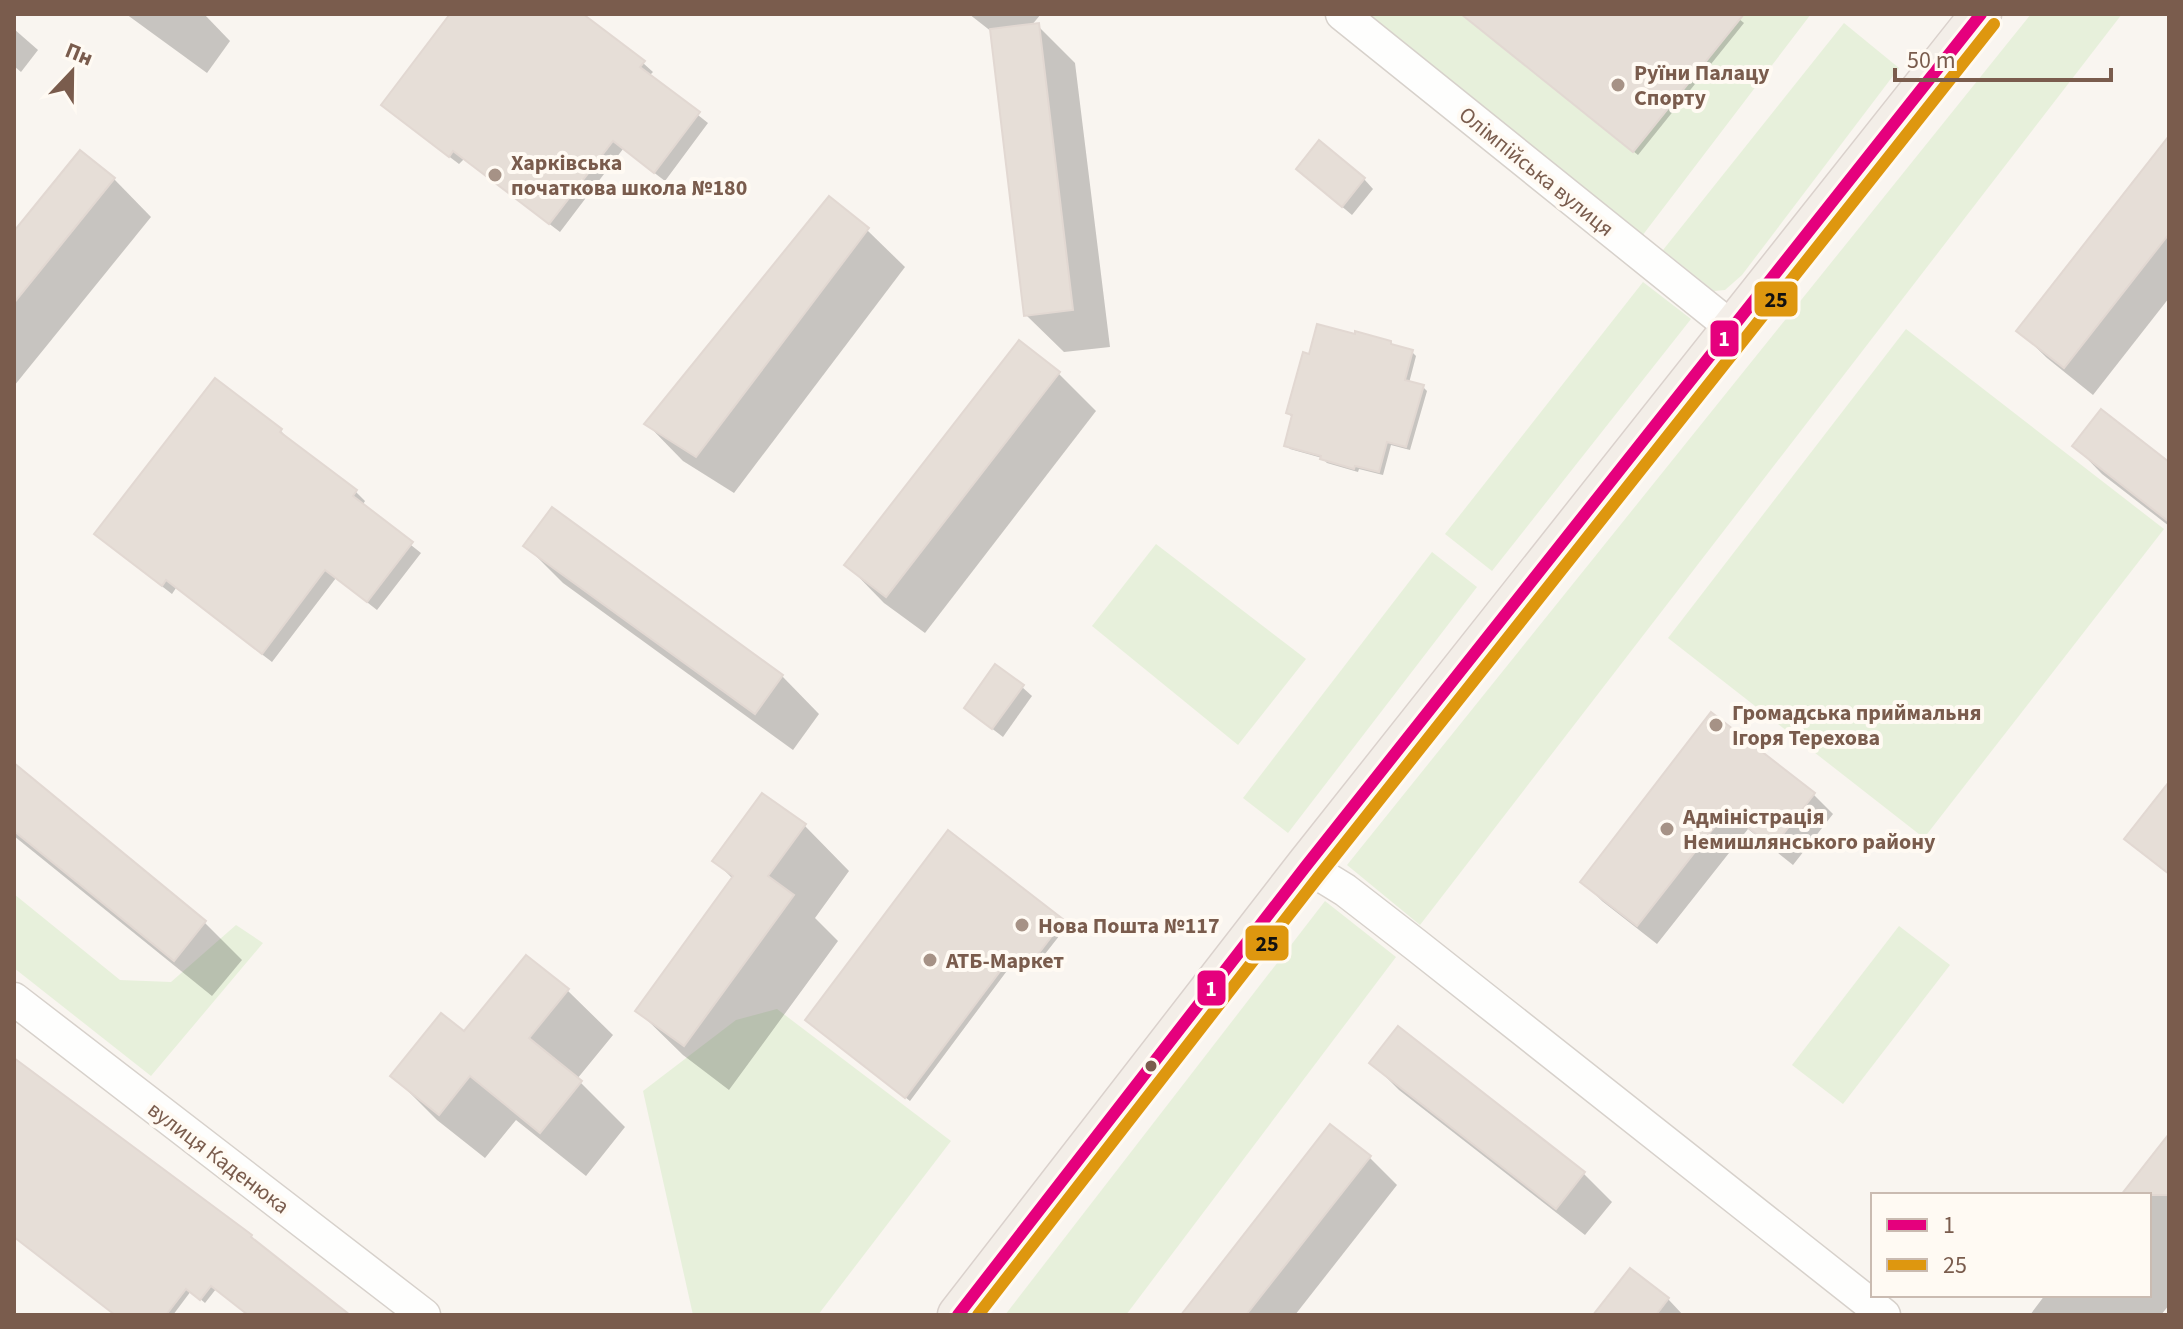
<svg xmlns="http://www.w3.org/2000/svg" width="2183" height="1329" viewBox="0 0 2183 1329" font-family="'Source Sans 3',sans-serif">
<rect width="100%" height="100%" fill="#f9f5f0"/>
<g fill="#e7f0db">
<polygon points="1368,14 1461,14 1633,152 1741,18 1737,14 1811,14 1642,236"/>
<polygon points="2031,14 2122,14 1420,925 1347,865"/>
<polygon points="1844,23 1899,68 1742,275 1725,290 1714,291 1663,250"/>
<polygon points="1643,282 1691,319 1492,571 1445,534"/>
<polygon points="1906,329 2164,529 1924,838 1668,638"/>
<polygon points="1156,544 1306,659 1238,745 1092,626"/>
<polygon points="1432,552 1477,587 1288,833 1243,798"/>
<polygon points="14,894 120,980 171,982 236,925 263,943 151,1076 14,968"/>
<polygon points="1325,901 1396,957 1126,1315 1005,1315"/>
<polygon points="1899,926 1950,965 1843,1104 1792,1065"/>
<polygon points="777,1009 951,1141 818,1315 693,1315 643,1091 736,1020"/>
</g>
<g fill="#0003">
<polygon points="126,14 204,14 230,41 207,73"/>
<polygon points="454,14 580,14 643,63 653,72 649,76 708,123 665,181 623,149 560,232 464,159 459,164 393,114"/>
<polygon points="969,14 1041,14 1031,26 1038,26 1075,63 1110,347 1064,352 1026,315 992,32"/>
<polygon points="1463,14 1733,14 1744,23 1638,155"/>
<polygon points="14,29 38,50 21,72 14,66"/>
<polygon points="2169,139 2169,298 2093,395 2047,358 2019,331"/>
<polygon points="1308,178 1364,179 1373,189 1352,215"/>
<polygon points="114,179 151,217 14,386 14,234"/>
<polygon points="867,230 905,267 734,493 683,461 646,423"/>
<polygon points="1019,343 1059,374 1096,411 925,633 884,603 847,565"/>
<polygon points="1390,343 1394,347 1412,352 1416,356 1409,383 1423,387 1427,391 1410,450 1391,445 1383,475 1359,469 1358,472 1327,463 1322,458 1290,449 1286,445 1292,417 1288,413 1310,356"/>
<polygon points="215,381 281,431 290,441 356,492 365,501 362,506 421,553 377,610 336,578 272,662 176,588 172,594 106,543 96,534"/>
<polygon points="2075,446 2169,464 2169,526 2102,474"/>
<polygon points="526,546 782,676 819,714 793,750 563,583"/>
<polygon points="1022,687 1032,696 1003,737 977,717"/>
<polygon points="1712,714 1814,795 1833,814 1793,865 1748,829 1657,944 1602,901 1583,882"/>
<polygon points="14,766 205,923 242,960 212,996 14,836"/>
<polygon points="763,796 805,826 849,871 815,918 838,941 729,1090 683,1055 638,1011 733,879 715,861"/>
<polygon points="949,833 1067,926 1034,968 1018,956 910,1101 812,1024"/>
<polygon points="526,957 568,991 613,1035 577,1079 625,1127 586,1176 516,1120 485,1158 437,1120 393,1076 464,1034"/>
<polygon points="1398,1029 1584,1174 1612,1202 1585,1235 1399,1090 1372,1063"/>
<polygon points="14,1061 347,1315 250,1315 216,1289 205,1303 191,1291 173,1315 117,1315 14,1236"/>
<polygon points="1369,1157 1397,1185 1295,1315 1183,1315"/>
<polygon points="2169,1157 2169,1305 2161,1315 2030,1315 2045,1295 2149,1295 2149,1195 2123,1195"/>
<polygon points="1668,1299 1683,1315 1596,1315"/>
</g>
<g fill="#e6ded7" stroke="#e2d8d2" stroke-width="2">
<polygon points="450,14 583,14 645,61 640,67 700,112 654,173 613,141 549,224 453,151 449,157 381,105"/>
<polygon points="1461,14 1744,14 1633,152"/>
<polygon points="1039,23 1073,310 1024,316 990,29"/>
<polygon points="2169,136 2169,234 2064,368 2016,331"/>
<polygon points="1319,140 1365,178 1342,207 1296,169"/>
<polygon points="80,150 115,178 14,303 14,231"/>
<polygon points="829,196 869,228 696,457 644,424"/>
<polygon points="1317,324 1355,334 1355,331 1391,341 1391,344 1413,350 1405,380 1424,385 1406,447 1387,442 1379,472 1355,466 1354,469 1320,459 1321,456 1284,446 1292,415 1286,413 1303,352 1309,354"/>
<polygon points="1019,340 1060,372 886,597 844,565"/>
<polygon points="215,378 282,429 280,432 357,490 353,496 413,542 367,602 325,570 262,654 166,580 162,586 94,534"/>
<polygon points="2101,409 2169,462 2169,522 2072,446"/>
<polygon points="552,507 783,675 755,714 523,546"/>
<polygon points="995,664 1024,685 992,729 964,708"/>
<polygon points="1711,712 1815,793 1773,847 1727,811 1637,926 1580,882"/>
<polygon points="14,763 206,921 174,961 14,831"/>
<polygon points="2169,782 2169,874 2124,839"/>
<polygon points="762,793 806,824 768,876 794,895 684,1046 635,1011 733,876 712,861"/>
<polygon points="948,830 1064,920 1029,966 1013,954 905,1098 805,1020"/>
<polygon points="526,955 569,989 529,1038 582,1081 540,1133 470,1076 439,1115 390,1076 441,1013 464,1031"/>
<polygon points="1398,1026 1585,1172 1556,1209 1369,1063"/>
<polygon points="14,1058 252,1235 251,1237 350,1315 248,1315 211,1286 200,1300 186,1289 166,1315 115,1315 14,1237"/>
<polygon points="1330,1124 1371,1156 1246,1315 1181,1315"/>
<polygon points="2169,1134 2169,1195 2121,1195"/>
<polygon points="1630,1268 1669,1298 1656,1315 1593,1315"/>
</g>
<g fill="none" stroke-linecap="round" stroke-linejoin="round">
<g stroke="#d7d1cb" stroke-width="35">
<g id="minor">
<polyline points="1342,14 1731,327"/>
<polyline points="1306,866 1345,890 1416,945 1884,1315"/>
<polyline points="14,999 424,1315"/>
</g>
</g>
<g stroke="#dad1cc" stroke-width="43">
<polyline id="major" points="958,1315 1306,866 1981,14"/>
</g>
<use href="#minor" stroke="#fefefd" stroke-width="32"/>
<use href="#major" stroke="#f3eee8" stroke-width="40"/>
<g stroke="#fffaf3" stroke-width="18">
<polyline id="bus-1" points="958,1315 1306,866 1981,14"/>
</g>
<g stroke="#fffaf3" stroke-width="18">
<polyline id="bus-2" points="978,1315 1319,876 1994,24"/>
</g>
<use href="#bus-1" stroke="#e5007d" stroke-width="12"/>
<use href="#bus-2" stroke="#de970f" stroke-width="12"/>
</g>
<g fill="#a69286" stroke="#fffaf3" stroke-width="3">
<circle cx="1618" cy="85" r="8"/>
<circle cx="495" cy="175" r="8"/>
<circle cx="1716" cy="725" r="8"/>
<circle cx="1667" cy="829" r="8"/>
<circle cx="1022" cy="925" r="8"/>
<circle cx="930" cy="960" r="8"/>
</g>
<circle fill="#7a5c4d" stroke="#fffaf3" stroke-width="3" cx="1151" cy="1066" r="7"/>
<g text-anchor="middle" stroke-width="8" stroke-linejoin="round" paint-order="stroke">
<g font-size="22" font-weight="bold" fill="#7a5c4d" stroke="#fffaf3" text-anchor="start">
<text x="1634" y="80">Руїни Палацу<tspan x="1634" dy="25">Спорту</tspan></text>
<text x="511" y="170">Харківська<tspan x="511" dy="25">початкова школа №180</tspan></text>
<text x="1732" y="720">Громадська приймальня<tspan x="1732" dy="25">Ігоря Терехова</tspan></text>
<text x="1683" y="824">Адміністрація<tspan x="1683" dy="25">Немишлянського району</tspan></text>
<text x="1038" y="933">Нова Пошта №117</text>
<text x="946" y="968">АТБ-Маркет</text>
</g>
<g font-size="22" fill="#7a5c4d" stroke="#fffaf3">
<text transform="translate(1537 171) rotate(39)" y="8">Олімпійська вулиця</text>
<text transform="translate(219 1157) rotate(37)" y="8">вулиця Каденюка</text>
</g>
</g>
<g stroke="#fffaf3" stroke-width="3">
<rect x="1753" y="280" width="46" height="38" rx="8" fill="#de970f"/>
<rect x="1709" y="319" width="31" height="39" rx="8" fill="#e5007d"/>
<rect x="1244" y="924" width="46" height="38" rx="8" fill="#de970f"/>
<rect x="1196" y="969" width="31" height="38" rx="8" fill="#e5007d"/>
</g>
<g font-size="22" text-anchor="middle" font-weight="bold" fill="#fff">
<text x="1724" y="346">1</text>
<text x="1211" y="996">1</text>
</g>
<g font-size="22" text-anchor="middle" font-weight="bold" fill="#111">
<text x="1776" y="307">25</text>
<text x="1267" y="951">25</text>
</g>
<rect width="2183" height="1329" fill="none" stroke="#7a5c4d" stroke-width="32"/>
<rect x="1871" y="1193" width="280" height="104" fill="#fffaf3" stroke="#cabbb1" stroke-width="2"/>
<rect x="1887" y="1219" width="40" height="12" fill="#e5007d" stroke="#cabbb1" stroke-width="2"/>
<text x="1943" y="1233" font-size="24" fill="#7a5c4d">1</text>
<rect x="1887" y="1259" width="40" height="12" fill="#de970f" stroke="#cabbb1" stroke-width="2"/>
<text x="1943" y="1273" font-size="24" fill="#7a5c4d">25</text>
<g transform="translate(72 72) rotate(22)" stroke="#fffaf3" stroke-width="6" paint-order="stroke">
<path d="M0-6L14 30L0 20L-14 30Z" fill="#7a5c4d"/>
<text y="-12" font-size="22" font-weight="bold" text-anchor="middle" fill="#7a5c4d">Пн</text>
</g>
<path d="M1895 68v12h216v-12" fill="none" stroke="#7a5c4d" stroke-width="4"/>
<text x="1907" y="68" font-size="24" fill="#7a5c4d" stroke="#fffaf3" stroke-width="6" paint-order="stroke">50 m</text>
</svg>
